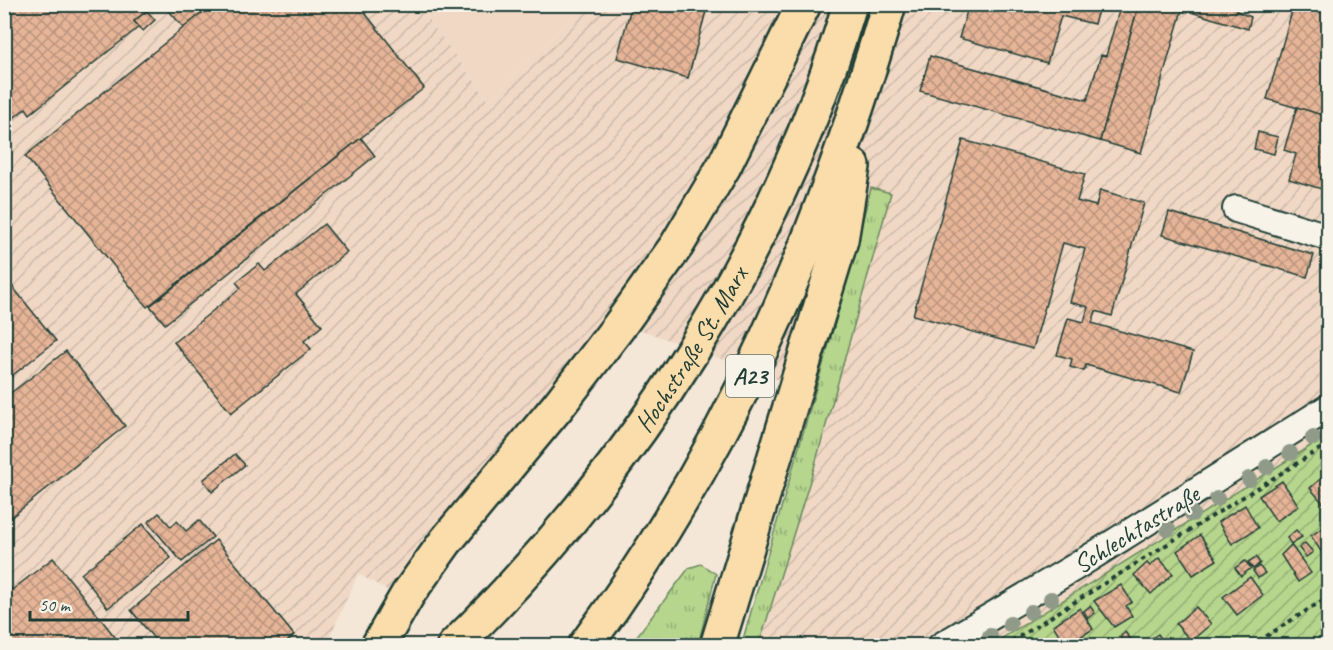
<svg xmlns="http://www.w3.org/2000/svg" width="1333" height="650" viewBox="0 0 1333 650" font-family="Caveat,sans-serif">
<defs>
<pattern id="industrial-furrows" width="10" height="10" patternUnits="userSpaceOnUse" patternTransform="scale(1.5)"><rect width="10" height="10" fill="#f0d8c5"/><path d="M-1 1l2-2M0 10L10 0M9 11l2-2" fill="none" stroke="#cdbaaa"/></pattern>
<pattern id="grass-tufts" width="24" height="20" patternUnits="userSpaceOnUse" patternTransform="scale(1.5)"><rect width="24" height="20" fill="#b6d58d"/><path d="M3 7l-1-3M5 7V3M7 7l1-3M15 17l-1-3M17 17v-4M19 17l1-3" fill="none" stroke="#93ae74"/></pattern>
<pattern id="garden-furrows" width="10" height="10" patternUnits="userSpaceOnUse" patternTransform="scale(1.5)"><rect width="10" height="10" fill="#b6d58d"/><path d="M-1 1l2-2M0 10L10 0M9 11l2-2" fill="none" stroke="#93ae74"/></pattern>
<pattern id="building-cross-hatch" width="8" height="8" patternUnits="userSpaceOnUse" patternTransform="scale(1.5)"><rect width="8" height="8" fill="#e6b598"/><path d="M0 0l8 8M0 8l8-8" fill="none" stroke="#ba947d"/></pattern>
</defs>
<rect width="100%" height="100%" fill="#f4e7d8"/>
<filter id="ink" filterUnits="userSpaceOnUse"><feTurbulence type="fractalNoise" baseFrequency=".0167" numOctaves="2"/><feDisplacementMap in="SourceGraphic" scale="12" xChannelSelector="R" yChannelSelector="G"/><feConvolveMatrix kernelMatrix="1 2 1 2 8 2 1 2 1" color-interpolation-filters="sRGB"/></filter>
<g filter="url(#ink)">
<polygon fill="#f0d8c5" points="418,5 583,5 489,101"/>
<polygon fill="url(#industrial-furrows)" points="4,5 418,5 489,101 583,5 1328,5 1328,435 991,645 758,645 821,395 608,318 423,539 387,590 358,574 326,645 5,645"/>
<g fill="url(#grass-tufts)" stroke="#6a8960" stroke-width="1.5">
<polygon points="871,188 891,193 814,468 759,645 741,646 842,299"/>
<polygon points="701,564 716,574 698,645 630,645 689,568"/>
</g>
<polygon fill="url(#garden-furrows)" stroke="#6a8960" stroke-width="1.5" points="1328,435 1328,645 991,645"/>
<g fill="url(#building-cross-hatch)" stroke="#1f3d34" stroke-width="1.5">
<polygon points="4,4 155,4 134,21 139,27 30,114 26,108 4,126"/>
<polygon points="163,4 213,4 184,28"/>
<polygon points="213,4 358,4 424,88 147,307 25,156"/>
<polygon points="632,4 708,4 688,78 617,58"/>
<polygon points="969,4 1100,4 1094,24 1061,16 1047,63 959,38"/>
<polygon points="1121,4 1139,4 1100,141 920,91 930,56 1087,100 1101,55 1106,56"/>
<polygon points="1139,4 1164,4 1182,10 1141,153 1100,141"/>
<polygon points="1164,4 1191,4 1205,9 1206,4 1238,4 1236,11 1251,17 1248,29"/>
<polygon points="1294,4 1328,4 1328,117 1267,99"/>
<polygon points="147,11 155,20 143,31 134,21"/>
<polygon points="1297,107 1328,117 1328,191 1289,179 1296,154 1284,150"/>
<polygon points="1258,132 1278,137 1274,154 1254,149"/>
<polygon points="361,138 375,156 165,324 150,306"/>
<polygon points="963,140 1085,174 1077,201 1096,206 1100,190 1144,203 1112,316 1096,311 1092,323 1193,352 1181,392 1086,365 1084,371 1070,367 1072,359 1057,355 1068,318 1084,322 1088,307 1070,302 1085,249 1063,243 1033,349 913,315"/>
<polygon points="1169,212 1314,255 1307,277 1162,235"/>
<polygon points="324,224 347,252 296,294 322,326 304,341 311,349 231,413 174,342 241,288 236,282 259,264 265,271"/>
<polygon points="4,276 56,341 4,382"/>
<polygon points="66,351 125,426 4,523 4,398"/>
<polygon points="235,454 245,465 212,492 203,480"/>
<polygon points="1326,474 1328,476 1328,509 1310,488"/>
<polygon points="1282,481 1299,506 1276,521 1259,496"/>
<polygon points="1245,505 1258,528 1232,544 1218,522"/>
<polygon points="159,513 171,527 177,521 186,531 199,520 213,537 182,562 148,522"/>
<polygon points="143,524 171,558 108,608 81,574"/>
<polygon points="1328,524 1328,553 1324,556 1311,536"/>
<polygon points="1296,530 1302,537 1291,544 1287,538"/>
<polygon points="1200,535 1217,560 1193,575 1177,551"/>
<polygon points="216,540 294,635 282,646 160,646 131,610"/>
<polygon points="1305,543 1313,552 1306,557 1299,548"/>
<polygon points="1291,545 1311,573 1298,582 1281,555"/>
<polygon points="1256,557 1260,563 1253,569 1248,562"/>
<polygon points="53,558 122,646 4,646 4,580 12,590"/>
<polygon points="1159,558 1173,574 1151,594 1134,575 1147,563 1150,566"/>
<polygon points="1245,561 1251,568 1241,576 1235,568"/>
<polygon points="1259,566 1265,573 1258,578 1253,571"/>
<polygon points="1250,577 1263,595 1237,615 1223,597"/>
<polygon points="1121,585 1132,602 1126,606 1132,616 1114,627 1094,601"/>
<polygon points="1090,606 1095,613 1088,618 1084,611"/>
<polygon points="1196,607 1211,624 1191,641 1176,624"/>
<polygon points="1080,608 1093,629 1066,646 1053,625"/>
<polygon points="1125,632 1134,644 1132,646 1125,646 1121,641 1121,636"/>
<polygon points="1158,634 1166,646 1141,646"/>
</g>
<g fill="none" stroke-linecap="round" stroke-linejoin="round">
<g stroke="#1f3d34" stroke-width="30">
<g id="minor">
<polyline points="1236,209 1328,237"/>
<polyline points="941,646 1075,567 1328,408"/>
</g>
</g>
<g stroke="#1f3d34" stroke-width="38">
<g id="highway">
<polyline points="378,646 408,594 446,541 558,406 620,325 677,245 724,166 804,4"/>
<path id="s1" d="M454,646c181,-176 324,-399 396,-642"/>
<path d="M585,646c148,-200 234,-405 304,-642"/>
<polyline points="717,646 841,240 853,166"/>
</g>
</g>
<g stroke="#1f3d34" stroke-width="4" stroke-dasharray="4.5 4.5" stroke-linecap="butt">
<polyline points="1004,646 1328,444"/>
<polyline points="1251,646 1328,597"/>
</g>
<use href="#minor" stroke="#f7f3e8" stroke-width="26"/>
<use href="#highway" stroke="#fbddab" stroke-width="33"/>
</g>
<g fill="#8f9a88">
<circle cx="1313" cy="438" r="8"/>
<circle cx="1290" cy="453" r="8"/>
<circle cx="1267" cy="467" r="8"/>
<circle cx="1249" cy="479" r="8"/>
<circle cx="1217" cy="499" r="8"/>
<circle cx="1192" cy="514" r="8"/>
<circle cx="1168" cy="529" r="8"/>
<circle cx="1051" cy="599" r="8"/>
<circle cx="1031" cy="612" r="8"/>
<circle cx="1010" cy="624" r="8"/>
<circle cx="990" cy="636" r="8"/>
</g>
</g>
<g text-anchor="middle" stroke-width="4.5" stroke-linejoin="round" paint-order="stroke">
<rect fill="#f7f3e8" stroke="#60746a" stroke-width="1.5" x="726" y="355" width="48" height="42" rx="4.5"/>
<g font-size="24" font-weight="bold" fill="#1f3d34">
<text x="750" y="384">A23</text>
</g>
<g font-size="26" fill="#1f3d34" stroke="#f7f3e8">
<text dy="9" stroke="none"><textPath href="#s1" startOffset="381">Hochstraße St. Marx</textPath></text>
<text transform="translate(1136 529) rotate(-32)" y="9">Schlechtastraße</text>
</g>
</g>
<rect width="1333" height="650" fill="none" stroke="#f7f3e8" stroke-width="24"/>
<rect x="12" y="12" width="1309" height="626" fill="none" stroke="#1f3d34" stroke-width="2" filter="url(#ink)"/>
<path d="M30 611v9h158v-9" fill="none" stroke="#1f3d34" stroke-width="3"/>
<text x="39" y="611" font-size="18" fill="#1f3d34" stroke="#f7f3e8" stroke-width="4.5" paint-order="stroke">50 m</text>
</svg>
